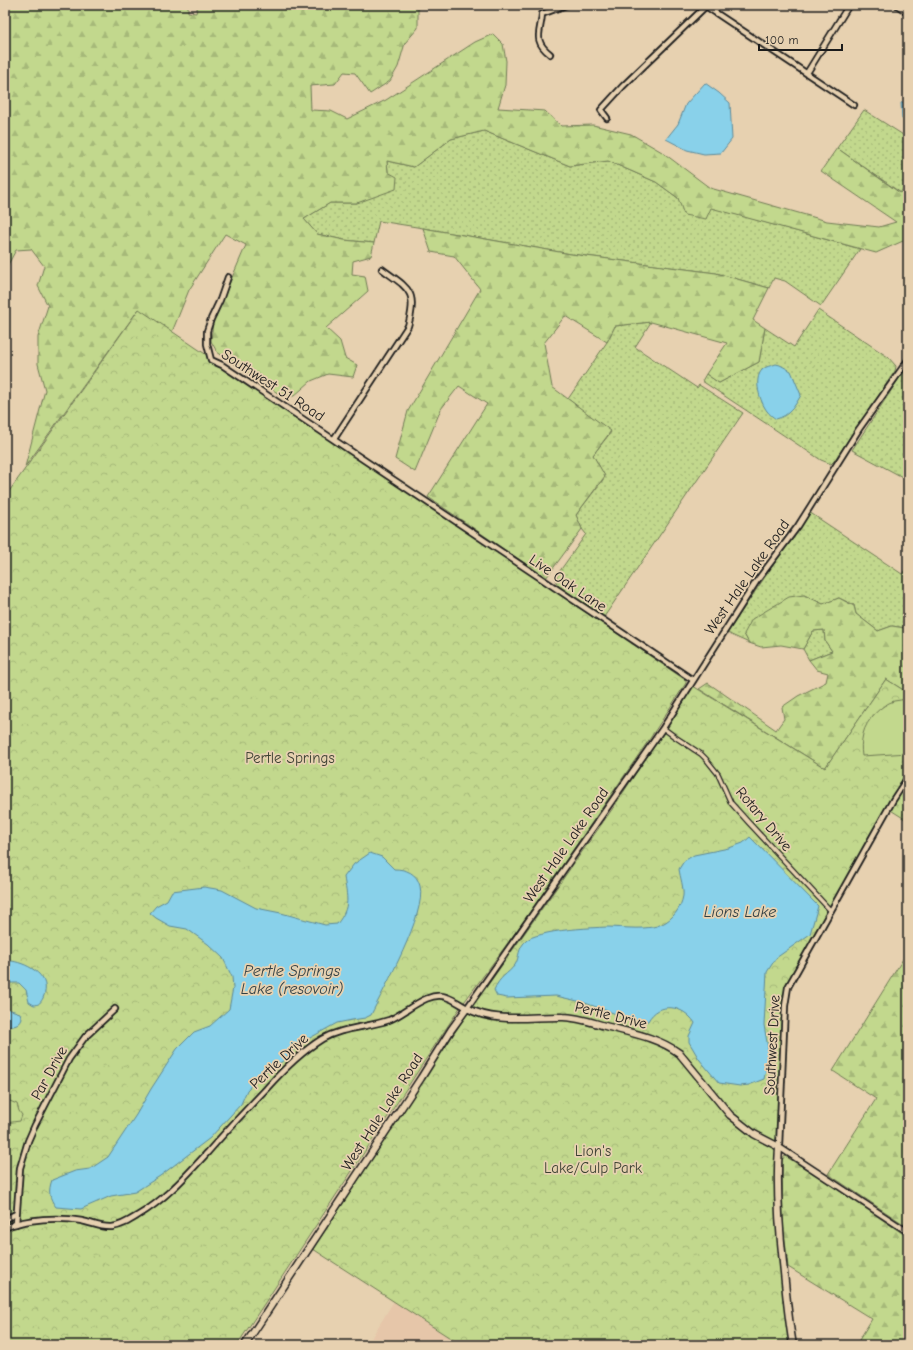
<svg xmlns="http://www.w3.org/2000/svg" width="913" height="1350" viewBox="0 0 913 1350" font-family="'Comic Neue',sans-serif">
<defs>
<pattern id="grass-dots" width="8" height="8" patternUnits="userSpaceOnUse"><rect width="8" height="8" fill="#c2d88d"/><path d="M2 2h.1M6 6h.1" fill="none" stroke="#a6b979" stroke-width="1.8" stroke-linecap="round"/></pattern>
<pattern id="forest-firs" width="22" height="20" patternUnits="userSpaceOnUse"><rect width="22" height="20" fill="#c2d88d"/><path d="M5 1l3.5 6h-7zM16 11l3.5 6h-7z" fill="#a6b979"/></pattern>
<pattern id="park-crowns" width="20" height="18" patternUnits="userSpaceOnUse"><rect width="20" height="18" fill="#c2d88d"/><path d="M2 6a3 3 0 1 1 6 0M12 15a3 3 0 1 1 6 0" fill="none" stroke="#a6b979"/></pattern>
</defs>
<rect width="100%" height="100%" fill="#e7d1b0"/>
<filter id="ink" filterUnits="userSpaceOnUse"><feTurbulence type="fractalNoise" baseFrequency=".025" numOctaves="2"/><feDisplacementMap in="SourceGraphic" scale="8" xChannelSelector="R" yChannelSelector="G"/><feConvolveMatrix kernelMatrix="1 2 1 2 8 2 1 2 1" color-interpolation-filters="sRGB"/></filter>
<g filter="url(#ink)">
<polygon fill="#e6c6a9" points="394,1301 461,1345 367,1345"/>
<g fill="url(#grass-dots)" stroke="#6f7a54">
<polygon points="864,110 908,138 908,182 901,193 837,148"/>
<polygon points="484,131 570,166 608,161 656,182 678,198 860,249 821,306 785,281 774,278 769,288 716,273 571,254 423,228 379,221 374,243 344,240 317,234 304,219 330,203 357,203 388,172 387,161 414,167 451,139"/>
<polygon points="818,310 888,357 896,366 895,371 834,461 831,464 821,460 702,381 706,374 719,383 759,362 765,328 794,347"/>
<polygon points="651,322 635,347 697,388 699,385 743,413 604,617 559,587 556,582 557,575 586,534 582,529 576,515 605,477 593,455 611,432 568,399 607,342 615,326"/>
<polygon points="908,365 908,480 852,450"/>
<polygon points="809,512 902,574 908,566 908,627 906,628 892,626 878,631 856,614 854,605 839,598 823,604 804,595 744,634 749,643 727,633"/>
<polygon points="824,630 825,641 832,651 809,660 803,649 813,631"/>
</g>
<g fill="url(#forest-firs)" stroke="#6f7a54">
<polygon points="5,5 188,5 188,12 196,13 198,5 418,5 418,28 405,43 398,67 390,81 370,94 355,73 344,72 335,84 310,86 311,110 331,111 347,119 386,100 475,42 493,34 503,44 506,61 505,85 498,108 545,111 561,126 593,125 631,134 662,152 710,188 827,221 879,227 896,222 821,171 837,148 900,193 908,182 908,235 903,241 876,253 711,208 706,219 684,215 678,198 656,182 608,161 570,166 484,131 451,139 414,167 387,161 388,172 397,177 396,189 357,203 330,203 304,219 317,234 344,240 374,243 371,256 353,261 352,274 365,276 368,291 326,328 340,341 345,358 357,365 353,377 328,374 311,381 294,396 282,396 217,352 211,341 213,322 246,245 225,234 189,290 172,332 138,310 25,467 45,390 38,364 38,337 48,306 38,286 44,266 31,249 16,250 5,270"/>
<polygon points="423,228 571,254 716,273 769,288 753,320 765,328 759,362 719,383 706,374 727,343 651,322 615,326 607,342 565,316 544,343 552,387 611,431 593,455 605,476 576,515 582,529 546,578 428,497 487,404 459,386 441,409 415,472 395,459 408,411 480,289 454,256 431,252"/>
<polygon points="804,595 823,604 839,598 854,606 856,614 878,631 892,626 905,628 908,627 908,693 886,679 825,768 699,689 708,683 776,730 784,719 782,707 798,696 826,682 828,673 817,670 809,660 832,651 825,641 824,630 813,631 803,649 781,645 761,647 749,643 744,634 752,619 789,597"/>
<polygon points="908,951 908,1227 828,1174 876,1099 833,1071"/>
<polygon points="785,1156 822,1179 908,1237 908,1345 856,1345 872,1319 788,1267 783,1223 782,1160"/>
</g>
<g fill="url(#park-crowns)" stroke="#6f7a54">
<polygon points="139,309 684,679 686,681 686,683 651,737 524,921 459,1009 237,1345 5,1345 5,497"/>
<polygon points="886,679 908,693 908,821 889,809 788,987 781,1130 779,1224 793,1345 461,1345 313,1249 461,1023 613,808 693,686 825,768"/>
</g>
<g fill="#c2d88d" stroke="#6f7a54">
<path d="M907,699l1,54 -46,3c-1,-7 -1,-14 1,-22 3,-14 18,-29 31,-33 4,-1 9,-1 13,-2z"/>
<polygon points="5,1099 17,1104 19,1111 22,1115 20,1121 5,1123"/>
</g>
<g fill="#89d1ea" stroke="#5d8998">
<polygon points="705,83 719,93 730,103 732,139 721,153 704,154 687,150 666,139 678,124 686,104"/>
<polygon points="907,100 908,100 908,122 902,119 901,103"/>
<path d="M776,364l4,1 11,6 10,24c-6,11 -12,21 -25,24 -3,-2 -7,-5 -9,-8 -7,-9 -14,-32 -5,-41 4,-4 9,-4 14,-6z"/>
<path d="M750,837l68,69 -8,28 -34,24 -9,14 -3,53 5,29 -5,25 -15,6 -9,1 -21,-3 -20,-24 -10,-17v-6l6,-13c-12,-18 -36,-22 -47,-2l-9,1 -57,-20 -26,-6 -49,2 -10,-2 -3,-6c6,-14 13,-15 21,-25 5,-8 2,-17 12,-25 5,-4 13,-5 20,-7 19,-4 40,-5 60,-6 16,0 42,4 55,-3 11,-5 19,-16 21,-28 1,-8 -3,-19 -4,-27l5,-8 10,-6 35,-7 14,-5z"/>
<path d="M370,853l12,4 12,12c12,0 23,4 26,17 7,27 -36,102 -49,129l-6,3 -13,2 -15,3 -38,21 -16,17 -21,13 -15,16 -6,14 -31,34 -50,38 -25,16 -24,4 -30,13 -25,-2c-7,-9 -8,-16 -4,-27l23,-9 15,-2 18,-12 28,-42 15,-26 26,-40 17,-17 16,-6 19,-17 4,-21 -1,-11 -9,-19 -15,-14 -21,-15 -17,-3 -14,-8 -6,-5 6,-7 11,-6 5,-9 32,-4 18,3 34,18 25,5 44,12 12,-1c14,-18 10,-26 7,-47l10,-13z"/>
<path d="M12,961c17,3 41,16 31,37 -2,4 -4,7 -9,7l-5,-3 -3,-12 -7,-7h-9l-5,4v-24z"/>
<path d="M5,1008l15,5 2,6c-3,8 -10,7 -17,8z"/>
</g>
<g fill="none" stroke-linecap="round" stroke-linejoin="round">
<g stroke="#1c1c1c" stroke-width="6">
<polyline id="pedestrian" points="663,728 675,737 701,754 706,759 718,774 731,803 749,823 831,911"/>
</g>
<g stroke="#1c1c1c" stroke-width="8">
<g id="minor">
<polyline points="704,5 854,105"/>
<path d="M550,54c-18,-14 -9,-22 -8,-40l24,-9"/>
<polyline points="807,73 849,5"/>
<polyline points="607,118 601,110 623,86 706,6"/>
<polyline points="228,277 220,300 211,319 207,331 207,344 211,360 222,365 693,680"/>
<path d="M334,439l74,-113c10,-35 1,-37 -26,-57"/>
<polyline points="908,777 893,800 788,987 785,1006 779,1147 908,1232"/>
<polyline points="5,1219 16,1214"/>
<polyline points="16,1224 20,1168 28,1141 35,1125 69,1059 85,1037 115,1009"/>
<path d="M5,1228c21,-10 55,-11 77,-7 10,2 19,7 30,6 9,-1 17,-6 25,-11 28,-16 50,-41 71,-64 19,-22 38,-42 58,-63 16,-18 35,-37 56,-50 21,-12 44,-11 67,-19 16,-6 39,-30 57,-23 7,2 14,7 21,11l196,-280 93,-146 42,-56 61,-97 49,-69"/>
</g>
</g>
<g stroke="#1c1c1c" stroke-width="9">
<g id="tertiary">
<polyline points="898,5 908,12"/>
<path d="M245,1345l176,-267 30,-48 16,-22c28,16 65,8 96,9 14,0 28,5 42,9 26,7 52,11 74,27l51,62 24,19 25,13c-3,39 0,78 4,116 3,28 5,55 10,82"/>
</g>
</g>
<use href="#pedestrian" stroke="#e7d1b0" stroke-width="3.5"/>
<use href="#minor" stroke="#e7d1b0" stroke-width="4.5"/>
<use href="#tertiary" stroke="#e7d1b0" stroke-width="6"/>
</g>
</g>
<g text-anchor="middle" stroke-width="3.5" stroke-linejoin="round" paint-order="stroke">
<g font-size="15" fill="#1c1c1c" stroke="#e7d1b0">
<text transform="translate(273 385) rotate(33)" y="5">Southwest 51 Road</text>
<text transform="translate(747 577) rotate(-55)" y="5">West Hale Lake Road</text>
<text transform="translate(568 583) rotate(34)" y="5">Live Oak Lane</text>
<text transform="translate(764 819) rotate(50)" y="5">Rotary Drive</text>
<text transform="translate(566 845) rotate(-55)" y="5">West Hale Lake Road</text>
<text transform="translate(611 1015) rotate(14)" y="5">Pertle Drive</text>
<text transform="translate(772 1045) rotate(-87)" y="5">Southwest Drive</text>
<text transform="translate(279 1061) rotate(-43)" y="5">Pertle Drive</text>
<text transform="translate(49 1073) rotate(-61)" y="5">Par Drive</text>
<text transform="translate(382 1112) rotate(-57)" y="5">West Hale Lake Road</text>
</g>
<g font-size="15" fill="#3d4233" stroke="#e7d1b0">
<text x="290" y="763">Pertle Springs</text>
<text x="593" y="1156">Lion's<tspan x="593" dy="17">Lake/Culp Park</tspan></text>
</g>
<g font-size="16" font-style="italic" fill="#324045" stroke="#e7d1b0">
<text x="740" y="917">Lions Lake</text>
<text x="292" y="976">Pertle Springs<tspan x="292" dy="18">Lake (resovoir)</tspan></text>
</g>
</g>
<rect width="913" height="1350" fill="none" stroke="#e7d1b0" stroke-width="20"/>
<rect x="10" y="10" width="893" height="1330" fill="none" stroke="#1c1c1c" stroke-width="1.5" filter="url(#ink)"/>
<path d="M759 44v6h83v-6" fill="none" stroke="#1c1c1c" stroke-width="2"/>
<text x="765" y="44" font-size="12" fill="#1c1c1c" stroke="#e7d1b0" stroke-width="3" paint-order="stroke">100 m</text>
</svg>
